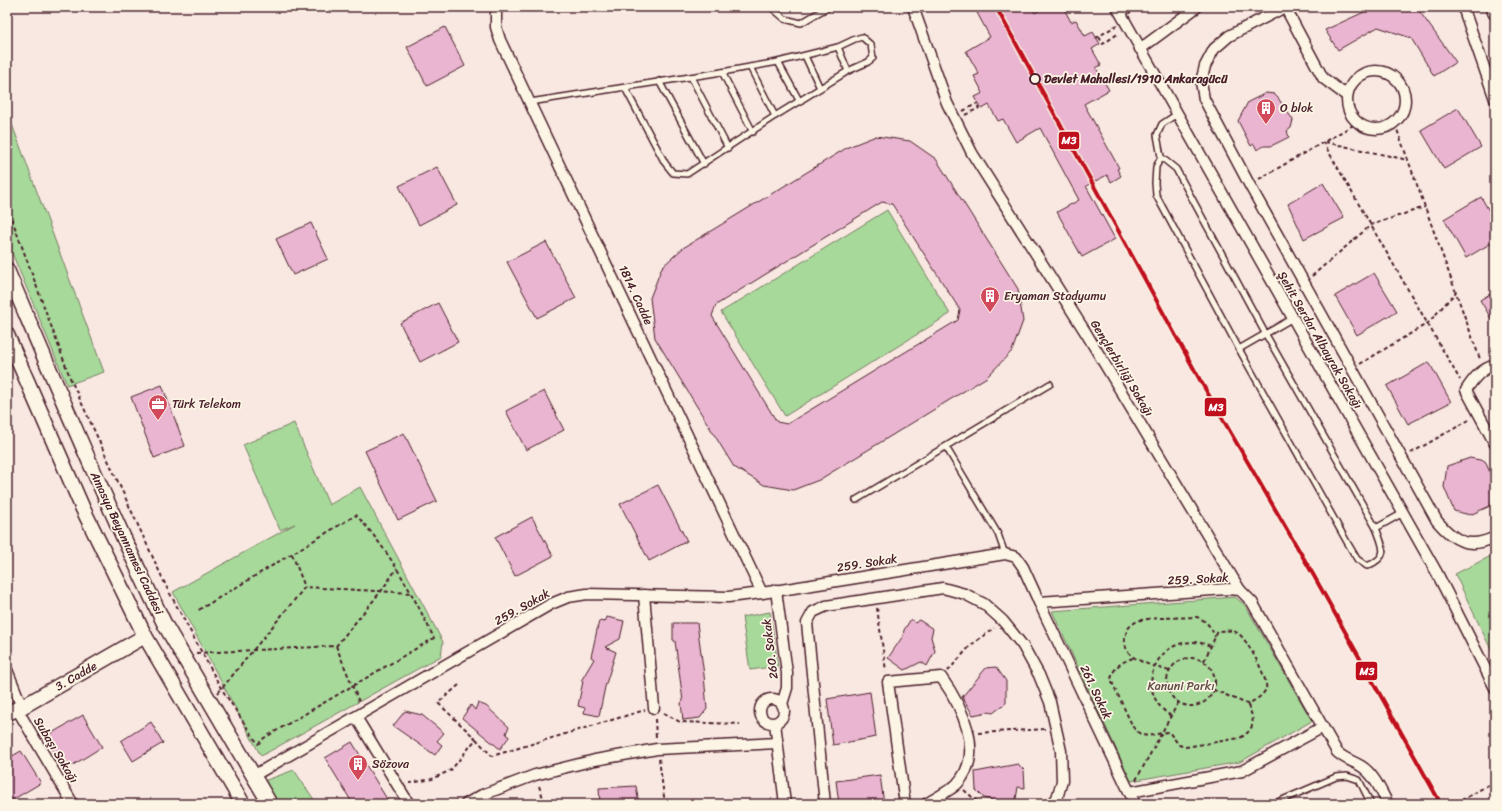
<svg xmlns="http://www.w3.org/2000/svg" width="1502" height="811" viewBox="0 0 1502 811" font-family="Sriracha,sans-serif">
<rect width="100%" height="100%" fill="#f8e8e1"/>
<filter id="ink" filterUnits="userSpaceOnUse"><feTurbulence type="fractalNoise" baseFrequency=".025" numOctaves="2"/><feDisplacementMap in="SourceGraphic" scale="8" xChannelSelector="R" yChannelSelector="G"/><feConvolveMatrix kernelMatrix="1 2 1 2 8 2 1 2 1" color-interpolation-filters="sRGB"/></filter>
<g filter="url(#ink)">
<g fill="#a6d99a" stroke="#787c62">
<polygon points="7,111 104,372 67,385 7,241"/>
<polygon points="887,210 950,314 785,416 721,312"/>
<polygon points="294,423 329,505 360,487 443,642 441,656 261,756 173,592 295,524 280,530 243,445"/>
<polygon points="1495,554 1495,658 1455,574"/>
<polygon points="1235,597 1245,605 1312,721 1240,762 1131,781 1052,611"/>
<polygon points="770,612 778,666 750,670 742,617"/>
<polygon points="294,770 317,804 279,804 264,781"/>
</g>
<g fill="#e9b5d0" stroke="#4a1f2b" fill-rule="evenodd">
<polygon points="974,7 1031,7 1035,13 1045,7 1063,7 1071,22 1076,20 1085,36 1093,32 1100,44 1092,49 1101,65 1096,68 1109,90 1084,104 1119,168 1117,169 1121,176 1111,182 1107,175 1086,186 1115,239 1082,257 1057,212 1079,200 1040,128 1016,142 1003,119 998,121 989,105 982,109 975,97 983,93 974,76 979,74 966,51 990,37"/>
<polygon points="1375,7 1417,8 1456,62 1434,76 1411,38 1378,27 1338,50 1325,30"/>
<polygon points="445,27 465,66 427,86 407,47"/>
<polygon points="1266,93 1274,94 1278,98 1293,120 1291,128 1287,131 1289,137 1271,146 1264,146 1257,150 1254,144 1251,146 1238,121 1248,102"/>
<polygon points="1458,108 1481,147 1444,169 1421,130"/>
<path d="M876,136l34,5 26,18 82,130 5,32 -11,30 -25,26 -168,103 -26,10 -29,-5 -30,-18 -79,-129 -5,-40 12,-31 21,-19 165,-101zM882,202l10,2 68,106 -2,10 -171,104 -10,-2 -65,-106 4,-11z"/>
<polygon points="437,167 457,205 419,225 399,186"/>
<polygon points="1323,183 1344,218 1304,239 1288,204"/>
<polygon points="1481,197 1495,221 1495,241 1466,258 1444,219"/>
<polygon points="311,223 328,259 293,275 276,239"/>
<polygon points="546,242 576,298 537,318 507,262"/>
<polygon points="1374,273 1397,311 1357,335 1335,296"/>
<polygon points="1495,291 1495,325 1480,300"/>
<polygon points="438,303 458,342 420,362 400,323"/>
<polygon points="1429,362 1451,402 1408,424 1387,386"/>
<polygon points="162,385 185,446 154,458 131,397"/>
<polygon points="544,391 564,430 526,450 506,411"/>
<polygon points="404,433 437,501 398,520 365,451"/>
<polygon points="1470,458 1485,461 1495,484 1495,497 1490,506 1470,515 1454,511 1444,487 1447,466"/>
<polygon points="658,485 687,541 649,561 620,504"/>
<polygon points="532,517 553,556 515,576 495,537"/>
<polygon points="607,617 624,621 620,639 605,647 616,652 605,687 599,716 584,713 585,708 578,706 583,681 581,681 594,659 591,657 599,621 605,622"/>
<polygon points="911,619 915,623 919,620 933,629 931,637 935,651 927,666 921,662 905,670 888,658 903,636 904,630"/>
<polygon points="673,623 697,623 704,675 707,709 700,718 683,720 681,703 683,701 675,641 673,640"/>
<polygon points="996,667 1006,681 1006,703 993,713 988,712 973,715 962,697 986,668"/>
<polygon points="870,692 876,737 833,745 827,699"/>
<polygon points="478,703 486,706 509,727 506,733 509,737 500,749 462,718 471,705 475,710"/>
<polygon points="405,711 422,715 444,733 437,741 442,745 435,755 393,726"/>
<polygon points="83,715 102,747 65,770 45,737"/>
<polygon points="151,722 163,743 133,761 121,741"/>
<polygon points="352,742 390,804 353,804 325,758"/>
<polygon points="21,751 41,783 7,803 7,759"/>
<polygon points="1018,764 1024,770 1025,788 1018,787 1016,799 1012,804 992,804 992,800 984,798 976,790 975,772"/>
<polygon points="880,775 884,804 839,804 836,781"/>
<polygon points="636,786 639,804 600,804 599,788"/>
</g>
<g fill="none" stroke-linecap="round" stroke-linejoin="round">
<g stroke="#4a1f2b" stroke-width="8">
<g id="lane">
<polyline points="771,7 785,19 801,23 828,7"/>
<polyline points="1121,15 1132,7"/>
<polyline points="838,47 848,71"/>
<polyline points="805,56 820,88"/>
<polyline points="778,62 800,102"/>
<polyline points="750,67 775,116"/>
<polyline points="722,72 753,132"/>
<polyline points="691,77 728,148"/>
<polyline points="659,81 704,164"/>
<polyline points="530,102 722,72 778,62 838,47 855,39 862,37 871,45 873,58 868,62 848,71 775,116 687,174 673,173 665,163 625,88"/>
<path d="M1161,157l15,12 89,164 111,195c7,19 14,29 -9,38l-10,-7 -10,-17 -108,-193 -83,-154 -1,-12 1,-16 5,-10 -4,-22 5,-11 15,-10"/>
<polyline points="1239,349 1293,318"/>
<polyline points="946,447 998,534 1005,554"/>
<polyline points="856,500 1050,384"/>
<polyline points="1376,528 1403,513"/>
<polyline points="1273,804 1336,777 1347,776 1359,780 1371,804"/>
</g>
</g>
<g stroke="#4a1f2b" stroke-width="13">
<g id="street">
<polyline points="496,7 496,27 500,40 762,593"/>
<polyline points="913,7 947,103 972,153 1086,333 1240,590"/>
<polyline points="1117,7 1437,573 1495,688"/>
<path d="M1285,7l-56,29 -15,13 -9,17 -4,16 3,17 45,85 188,337c17,20 32,29 58,16"/>
<polyline points="1285,7 1323,78 1347,96"/>
<polyline points="1463,7 1495,99"/>
<polyline points="1140,49 1197,7"/>
<circle cx="1376" cy="100" r="29"/>
<path d="M1495,365c-14,4 -21,13 -29,25l29,54"/>
<polyline points="776,590 787,673 787,688 782,704"/>
<polyline points="644,595 654,708"/>
<polyline points="1039,602 1135,804"/>
<polyline points="7,670 22,707"/>
<circle cx="772" cy="711" r="12"/>
<polyline points="17,709 73,804"/>
<polyline points="356,717 409,804"/>
<polyline points="775,723 785,804"/>
<path d="M253,776l298,-172 17,-7 19,-3 141,3 34,-4 243,-39 11,3 7,10 16,35 188,-13 13,1 12,12 85,150c7,7 16,9 24,14 13,8 20,25 27,38"/>
<polyline points="1130,792 1242,771 1323,727"/>
<polyline points="466,804 482,795 535,775 595,760 657,749 777,743"/>
<polyline points="825,804 807,623 813,612 826,606 943,588 965,594 984,604 1003,621 1023,646 1039,675 1050,702 1061,751 1062,781 1057,798 1052,804"/>
<path d="M905,804l-17,-122 53,-5c20,28 45,76 16,107 -6,6 -23,15 -31,20"/>
</g>
</g>
<g stroke="#4a1f2b" stroke-width="17">
<g id="secondary">
<polyline points="1494,7 1495,12"/>
<path d="M7,270c51,119 101,239 158,355l105,179"/>
<polyline points="7,335 83,509 145,636 243,804"/>
<polyline points="7,713 22,707 145,636"/>
</g>
</g>
<g stroke="#4a1f2b" stroke-width="2" stroke-dasharray="4 3" stroke-linecap="butt">
<polyline points="1099,37 1103,44 1119,33"/>
<polyline points="1096,38 1117,25"/>
<polyline points="963,111 976,104"/>
<polyline points="965,115 979,108 976,104 978,103"/>
<polyline points="1395,124 1480,359"/>
<polyline points="1323,142 1460,380"/>
<polyline points="1325,142 1408,160"/>
<polyline points="1259,179 1357,123"/>
<path d="M7,206l64,174 96,208 54,100 37,56 6,-6 170,-100c-22,-45 -44,-87 -78,-123l-159,96"/>
<polyline points="1312,276 1371,225 1425,207"/>
<polyline points="1360,364 1428,323 1456,292"/>
<polyline points="1411,453 1469,420"/>
<polyline points="292,554 305,587"/>
<polyline points="877,608 886,671"/>
<polyline points="336,646 359,702"/>
<polyline points="196,653 336,646 382,590 397,568"/>
<circle cx="1191" cy="682" r="24"/>
<path d="M1133,658c-12,4 -20,9 -22,22l22,47c11,15 21,6 36,5l10,13 7,2 54,-9c16,-9 15,-19 7,-34"/>
<path d="M1204,661l14,-30c6,0 15,-2 21,3 8,6 30,45 27,55 -3,7 -12,12 -19,15l-33,-14"/>
<polyline points="948,671 971,645 994,628"/>
<path d="M1169,671c-18,-6 -51,-12 -43,-37 1,-7 8,-12 15,-14 16,-3 39,-2 56,-3 10,4 14,10 18,20"/>
<polyline points="459,685 438,703 476,739"/>
<polyline points="218,693 305,587 412,593"/>
<polyline points="664,713 680,722 740,724"/>
<path d="M1171,716c-43,-28 -9,-90 40,-70"/>
<polyline points="655,719 656,738"/>
<polyline points="978,733 1046,729"/>
<polyline points="659,759 665,804"/>
<polyline points="1136,780 1178,703"/>
<polyline points="409,783 411,783 432,779 451,770 476,739 492,756 645,710"/>
<polyline points="539,786 545,804"/>
<polyline points="964,790 980,804"/>
<polyline points="1455,804 1495,781"/>
</g>
<use href="#lane" stroke="#fcf5e5" stroke-width="5"/>
<use href="#street" stroke="#fcf5e5" stroke-width="10"/>
<use href="#secondary" stroke="#fcf5e5" stroke-width="14"/>
<g stroke="#fcf5e5" stroke-width="7">
<polyline id="metro-1" points="996,7 1200,380 1314,576 1441,804"/>
</g>
<use href="#metro-1" stroke="#bf0e1c" stroke-width="4"/>
</g>
</g>
<defs>
<g id="building-pin" transform="scale(1)"><path d="M0 17L-7.5 6A9.5 9.5 0 1 1 7.5 6Z" fill="#d1495b" stroke="#fcf5e5"/><path d="M-4-6H4V6H1V3H-1V6H-4ZM-2.5-4.3h1.7v1.8h-1.7ZM.8-4.3h1.7v1.8H.8ZM-2.5-1h1.7V.8h-1.7ZM.8-1h1.7V.8H.8Z" fill="#fff"/></g>
<g id="office-pin" transform="scale(1)"><path d="M0 17L-7.5 6A9.5 9.5 0 1 1 7.5 6Z" fill="#d1495b" stroke="#fcf5e5"/><path d="M-6-3h4V-5.5h4V-3h4V5H-6ZM-1-4.5V-3h2v-1.5ZM-6 0V1H6V0Z" fill="#fff"/></g>
</defs>
<g fill-rule="evenodd">
<use href="#building-pin" x="1266" y="108"/>
<use href="#building-pin" x="990" y="296"/>
<use href="#office-pin" x="158" y="404"/>
<use href="#building-pin" x="358" y="764"/>
</g>
<circle fill="#fcf5e5" stroke="#4a1f2b" stroke-width="2" cx="1035" cy="79" r="5"/>
<g text-anchor="middle" stroke-width="3.5" stroke-linejoin="round" paint-order="stroke">
<g font-size="12" font-weight="bold" fill="#4a1f2b" stroke="#fcf5e5" text-anchor="start">
<text x="1044" y="83">Devlet Mahallesi/1910 Ankaragücü</text>
</g>
<g font-size="12" fill="#4a1f2b" stroke="#fcf5e5" text-anchor="start">
<text x="1280" y="112">O blok</text>
<text x="1004" y="300">Eryaman Stadyumu</text>
<text x="172" y="408">Türk Telekom</text>
<text x="372" y="768">Sözova</text>
</g>
<g font-size="12" fill="#4a1f2b" stroke="#fcf5e5">
<text transform="translate(636 295) rotate(65)" y="4">1814. Cadde</text>
<text transform="translate(1320 340) rotate(60)" y="4">Şehit Serdar Albayrak Sokağı</text>
<text transform="translate(1122 368) rotate(59)" y="4">Gençlerbirliği Sokağı</text>
<text transform="translate(127 543) rotate(65)" y="4">Amasya Beyannamesi Caddesi</text>
<text transform="translate(867 563) rotate(-9)" y="4">259. Sokak</text>
<text transform="translate(1198 579) rotate(-3)" y="4">259. Sokak</text>
<text transform="translate(522 607) rotate(-29)" y="4">259. Sokak</text>
<text transform="translate(770 649) rotate(-97)" y="4">260. Sokak</text>
<text transform="translate(76 676) rotate(-30)" y="4">3. Cadde</text>
<text transform="translate(1096 692) rotate(65)" y="4">261. Sokak</text>
<text transform="translate(56 750) rotate(59)" y="4">Subaşı Sokağı</text>
</g>
<g font-size="12" fill="#614e47" stroke="#fcf5e5">
<text x="1181" y="690">Kanuni Parkı</text>
</g>
</g>
<g stroke="#fcf5e5" stroke-width="1.5">
<rect x="1058" y="131" width="22" height="19" rx="4" fill="#bf0e1c"/>
<rect x="1204" y="397" width="23" height="20" rx="4" fill="#bf0e1c"/>
<rect x="1355" y="661" width="23" height="20" rx="4" fill="#bf0e1c"/>
</g>
<g font-size="11" text-anchor="middle" font-weight="bold" fill="#fff">
<text x="1069" y="144">M3</text>
<text x="1216" y="411">M3</text>
<text x="1367" y="675">M3</text>
</g>
<rect width="1502" height="811" fill="none" stroke="#fcf5e5" stroke-width="24"/>
<rect x="12" y="12" width="1478" height="787" fill="none" stroke="#4a1f2b" stroke-width="1.5" filter="url(#ink)"/>
</svg>
